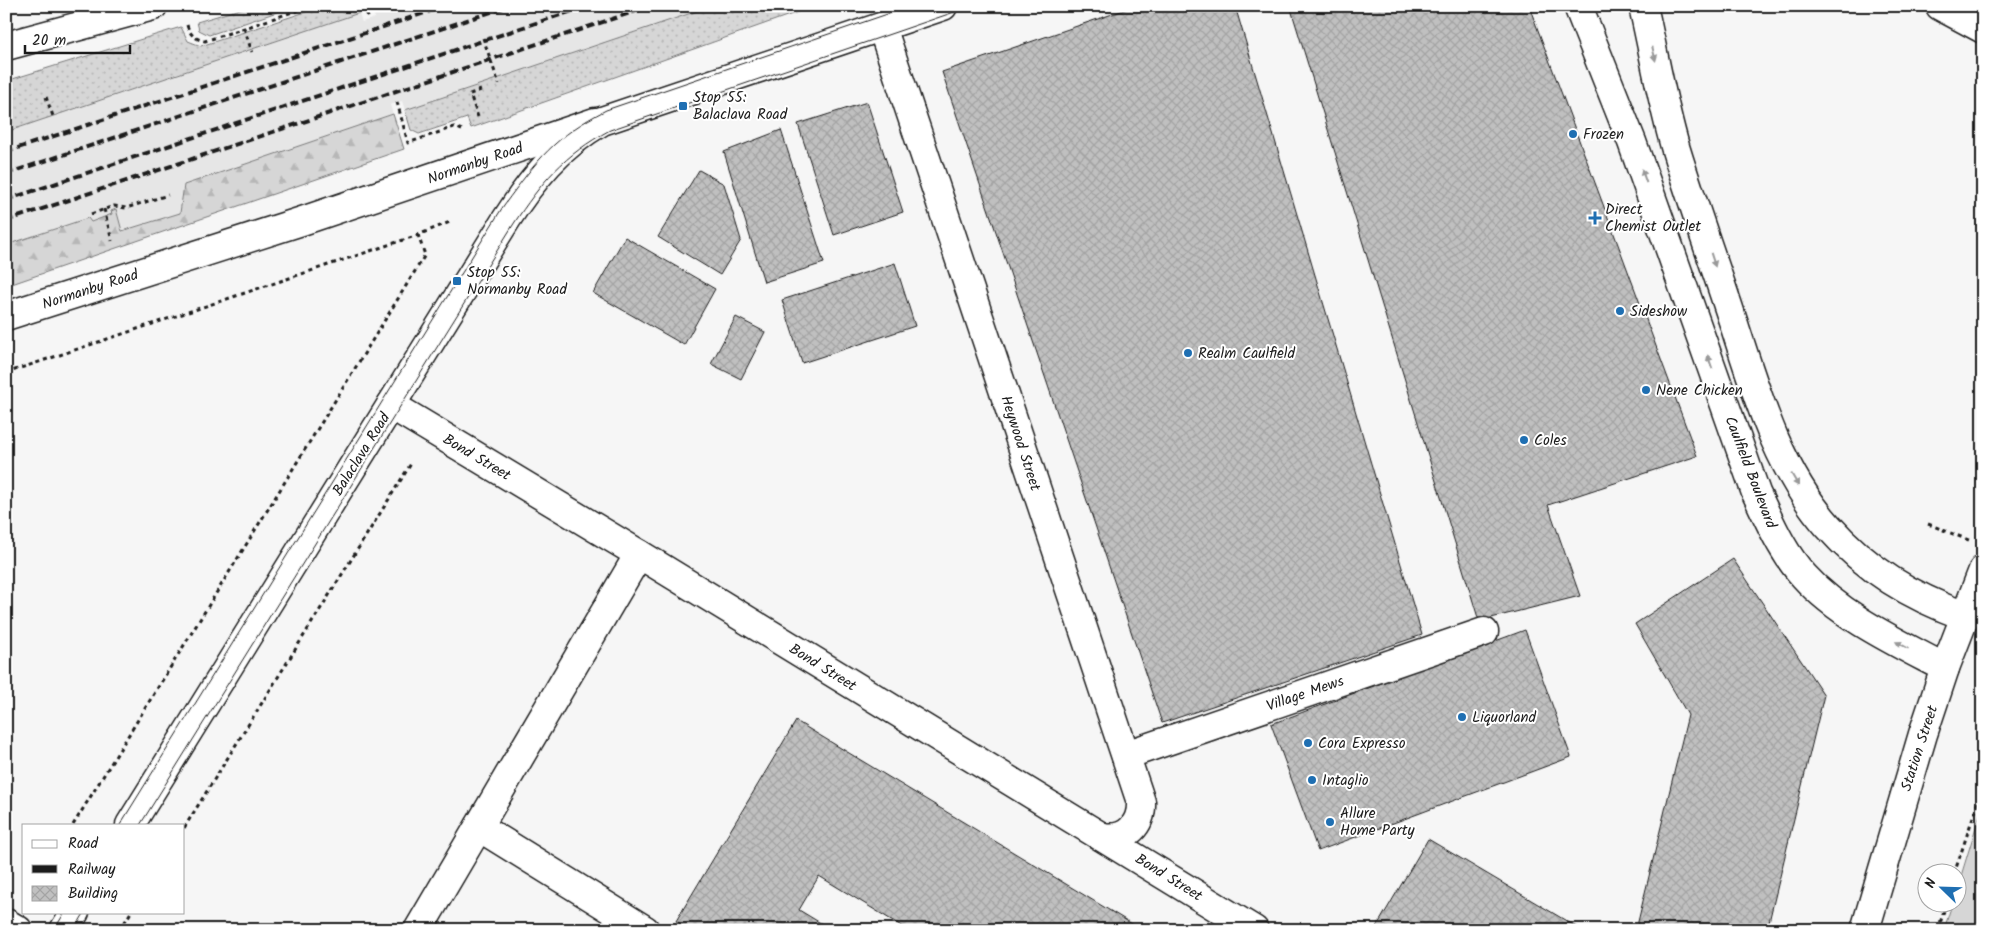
<svg xmlns="http://www.w3.org/2000/svg" width="1989" height="936" viewBox="0 0 1989 936" font-family="Kalam,sans-serif">
<defs>
<pattern id="grass-dots" width="8" height="8" patternUnits="userSpaceOnUse" patternTransform="scale(1.25)"><rect width="8" height="8" fill="#d6d6d6"/><path d="M2 2h.1M6 6h.1" fill="none" stroke="#b7b7b7" stroke-width="1.8" stroke-linecap="round"/></pattern>
<pattern id="forest-firs" width="22" height="20" patternUnits="userSpaceOnUse" patternTransform="scale(1.25)"><rect width="22" height="20" fill="#d6d6d6"/><path d="M5 1l3.5 6h-7zM16 11l3.5 6h-7z" fill="#b7b7b7"/></pattern>
<pattern id="building-cross-hatch" width="8" height="8" patternUnits="userSpaceOnUse" patternTransform="scale(1.25)"><rect width="8" height="8" fill="#c0c0c0"/><path d="M0 0l8 8M0 8l8-8" fill="none" stroke="#a4a4a4"/></pattern>
</defs>
<rect width="100%" height="100%" fill="#f6f6f6"/>
<filter id="ink" filterUnits="userSpaceOnUse"><feTurbulence type="fractalNoise" baseFrequency=".02" numOctaves="2"/><feDisplacementMap in="SourceGraphic" scale="10" xChannelSelector="R" yChannelSelector="G"/><feConvolveMatrix kernelMatrix="1 2 1 2 8 2 1 2 1" color-interpolation-filters="sRGB"/></filter>
<g filter="url(#ink)">
<polygon fill="#e6e6e6" points="378,6 712,6 405,110 402,101 390,105 393,114 184,185 180,213 122,231 116,209 112,214 90,222 88,218 6,245 6,132 359,13 362,22 375,18 372,8"/>
<g fill="url(#grass-dots)" stroke="#797979">
<polygon points="250,6 295,6 209,35 199,30 197,22"/>
<polygon points="324,6 357,6 359,13 6,132 6,81 181,27 188,41 201,46"/>
<polygon points="712,6 815,6 471,128 467,118 419,134 411,130 405,110"/>
</g>
<polygon fill="url(#forest-firs)" stroke="#797979" points="393,114 404,149 6,286 6,245 88,218 91,222 112,214 111,211 116,209 122,231 180,213 184,185"/>
<polygon fill="#d6d6d6" stroke="#797979" points="1983,804 1983,930 1944,930 1952,904 1956,904 1957,889"/>
<g fill="url(#building-cross-hatch)" stroke="#1c1c1c">
<polygon points="1136,6 1235,6 1422,635 1162,723 942,72"/>
<polygon points="1290,6 1529,6 1697,456 1548,505 1580,596 1479,621"/>
<polygon points="867,102 903,212 834,235 798,124"/>
<polygon points="781,130 824,263 764,282 724,152"/>
<polygon points="699,170 724,184 741,240 720,275 658,237"/>
<polygon points="625,237 715,289 684,345 593,293"/>
<polygon points="895,263 915,326 802,363 782,300"/>
<polygon points="736,317 765,332 741,379 711,364"/>
<polygon points="1733,559 1824,695 1767,930 1636,930 1688,715 1635,624"/>
<polygon points="1525,630 1571,757 1318,851 1271,724"/>
<polygon points="796,721 1142,930 908,930 819,876 799,910 832,930 691,930 676,921"/>
<polygon points="1428,839 1580,929 1580,930 1384,930 1377,926"/>
</g>
<g fill="none" stroke-linecap="round" stroke-linejoin="round">
<g stroke="#1c1c1c" stroke-width="31">
<g id="minor">
<path d="M1578,6l54,136 124,351c14,29 26,59 48,83 36,40 94,67 141,92"/>
<path d="M1643,6c11,48 19,97 33,144 17,55 37,110 55,165 24,73 45,152 97,211 39,44 82,70 137,90"/>
<polyline points="1940,6 1983,29"/>
<path d="M882,27l259,775c1,22 -14,39 -38,35"/>
<polyline points="6,316 302,221 595,122"/>
<polyline points="391,405 639,554 1254,930"/>
<polyline points="1126,755 1484,632"/>
<polyline points="479,827 645,930"/>
<polyline points="6,923 18,930"/>
<polyline points="418,930 639,554"/>
<polyline points="1865,930 1923,734 1945,668 1983,570"/>
</g>
</g>
<g stroke="#1c1c1c" stroke-width="31">
<g id="major">
<path d="M130,825l376,-605c26,-41 54,-75 96,-99l341,-115"/>
<polyline points="64,930 75,912"/>
</g>
</g>
<g stroke="#1c1c1c" stroke-width="31">
<polyline id="highway" points="6,46 153,6"/>
</g>
<g stroke="#1c1c1c" stroke-width="3" stroke-dasharray="4 4" stroke-linecap="butt">
<polyline points="364,6 369,20"/>
<path d="M187,25c3,10 8,14 18,16l106,-35"/>
<polyline points="244,28 252,52"/>
<polyline points="46,97 54,119"/>
<polyline points="397,102 408,143 454,127 462,130"/>
<polyline points="478,117 470,94 481,90"/>
<polyline points="104,209 112,241"/>
<polyline points="91,214 114,206 126,208 168,195"/>
<polyline points="6,373 418,235 450,222"/>
<polyline points="1928,524 1971,541"/>
<polyline points="73,825 425,255 418,235"/>
<polyline points="184,828 412,462"/>
<polyline points="1954,874 1983,787"/>
<polyline points="120,930 131,912"/>
<polyline points="1304,930 1308,924"/>
<polyline points="1938,930 1946,904"/>
</g>
<use href="#minor" stroke="#fff" stroke-width="28"/>
<use href="#major" stroke="#fff" stroke-width="28"/>
<use href="#highway" stroke="#fff" stroke-width="28"/>
<g stroke="#1c1c1c" stroke-width="1">
<path d="M120,825l384,-620c33,-45 51,-69 102,-95l305,-104"/>
<path d="M140,825l373,-600c28,-43 51,-70 97,-95l362,-124"/>
<polyline points="54,930 65,912"/>
<polyline points="74,930 85,912"/>
</g>
<g stroke="#1c1c1c" stroke-width="4" stroke-dasharray="8 4" stroke-linecap="butt">
<polyline points="6,152 446,6"/>
<polyline points="6,174 509,6"/>
<polyline points="6,200 587,6"/>
<polyline points="6,221 651,6"/>
</g>
<polyline stroke="#1c1c1c" stroke-width="3" stroke-dasharray="4 4" stroke-linecap="butt" points="483,38 499,84"/>
</g>
<defs><path id="oneway-solid" d="M-6-.8H1V-3.2L6.5 0L1 3.2V.8H-6Z" transform="scale(1.25)"/></defs>
<g fill="#999">
<use href="#oneway-solid" transform="translate(1654 54) rotate(77)"/>
<use href="#oneway-solid" transform="translate(1644 176) rotate(-109)"/>
<use href="#oneway-solid" transform="translate(1713 260) rotate(72)"/>
<use href="#oneway-solid" transform="translate(1710 362) rotate(-109)"/>
<use href="#oneway-solid" transform="translate(1795 480) rotate(60)"/>
<use href="#oneway-solid" transform="translate(1902 645) rotate(-152)"/>
</g>
</g>
<g fill="#1f6fb2" stroke="#fff" stroke-width="2">
<rect x="678" y="101" width="10" height="10" rx="2.5"/>
<circle cx="1573" cy="134" r="5"/>
<path d="M1592.5 210.5h5v5h5v5h-5v5h-5v-5h-5v-5h5z"/>
<rect x="452" y="276" width="10" height="10" rx="2.5"/>
<circle cx="1620" cy="311" r="5"/>
<circle cx="1188" cy="353" r="5"/>
<circle cx="1646" cy="390" r="5"/>
<circle cx="1524" cy="440" r="5"/>
<circle cx="1462" cy="717" r="5"/>
<circle cx="1308" cy="743" r="5"/>
<circle cx="1312" cy="780" r="5"/>
<circle cx="1330" cy="822" r="5"/>
</g>
<g text-anchor="middle" stroke-width="4" stroke-linejoin="round" paint-order="stroke">
<g font-size="15" fill="#1c1c1c" stroke="#fff" text-anchor="start">
<text x="693" y="102">Stop 55:<tspan x="693" dy="17">Balaclava Road</tspan></text>
<text x="1583" y="139">Frozen</text>
<text x="1605" y="214">Direct<tspan x="1605" dy="17">Chemist Outlet</tspan></text>
<text x="467" y="277">Stop 55:<tspan x="467" dy="17">Normanby Road</tspan></text>
<text x="1630" y="316">Sideshow</text>
<text x="1198" y="358">Realm Caulfield</text>
<text x="1656" y="395">Nene Chicken</text>
<text x="1534" y="445">Coles</text>
<text x="1472" y="722">Liquorland</text>
<text x="1318" y="748">Cora Expresso</text>
<text x="1322" y="785">Intaglio</text>
<text x="1340" y="818">Allure<tspan x="1340" dy="17">Home Party</tspan></text>
</g>
<g font-size="15" fill="#1c1c1c" stroke="#fff">
<text transform="translate(475 163) rotate(-19)" y="5">Normanby Road</text>
<text transform="translate(90 289) rotate(-18)" y="5">Normanby Road</text>
<text transform="translate(1021 443) rotate(72)" y="5">Heywood Street</text>
<text transform="translate(361 454) rotate(-58)" y="5">Balaclava Road</text>
<text transform="translate(477 457) rotate(31)" y="5">Bond Street</text>
<text transform="translate(1751 472) rotate(69)" y="5">Caulfield Boulevard</text>
<text transform="translate(823 667) rotate(32)" y="5">Bond Street</text>
<text transform="translate(1305 693) rotate(-19)" y="5">Village Mews</text>
<text transform="translate(1919 748) rotate(-72)" y="5">Station Street</text>
<text transform="translate(1169 877) rotate(32)" y="5">Bond Street</text>
</g>
</g>
<rect width="1989" height="936" fill="none" stroke="#fff" stroke-width="25"/>
<rect x="12" y="12" width="1964" height="911" fill="none" stroke="#1c1c1c" stroke-width="2" filter="url(#ink)"/>
<rect x="22" y="824" width="162" height="90" fill="#ffffff" stroke="#a4a4a4"/>
<rect x="32" y="840" width="25" height="8" fill="#ffffff" stroke="#a4a4a4"/>
<text x="68" y="848" font-size="15" fill="#1c1c1c">Road</text>
<rect x="32" y="865" width="25" height="8" fill="#1c1c1c" stroke="#a4a4a4"/>
<text x="68" y="874" font-size="15" fill="#1c1c1c">Railway</text>
<rect x="32" y="886" width="25" height="15" fill="url(#building-cross-hatch)" stroke="#a4a4a4"/>
<text x="68" y="898" font-size="15" fill="#1c1c1c">Building</text>
<g transform="translate(1942 888) rotate(293)"><circle r="24" fill="#ffffff" stroke="#a4a4a4"/>
<path d="M0-4L9 19L0 12L-9 19Z" fill="#1f6fb2"/>
<text y="-8" font-size="14" font-weight="bold" text-anchor="middle" fill="#1c1c1c">N</text>
</g>
<path d="M25 45v8h105v-8" fill="none" stroke="#1c1c1c" stroke-width="2.5"/>
<text x="32" y="45" font-size="15" fill="#1c1c1c" stroke="#ffffff" stroke-width="4" paint-order="stroke">20 m</text>
</svg>
